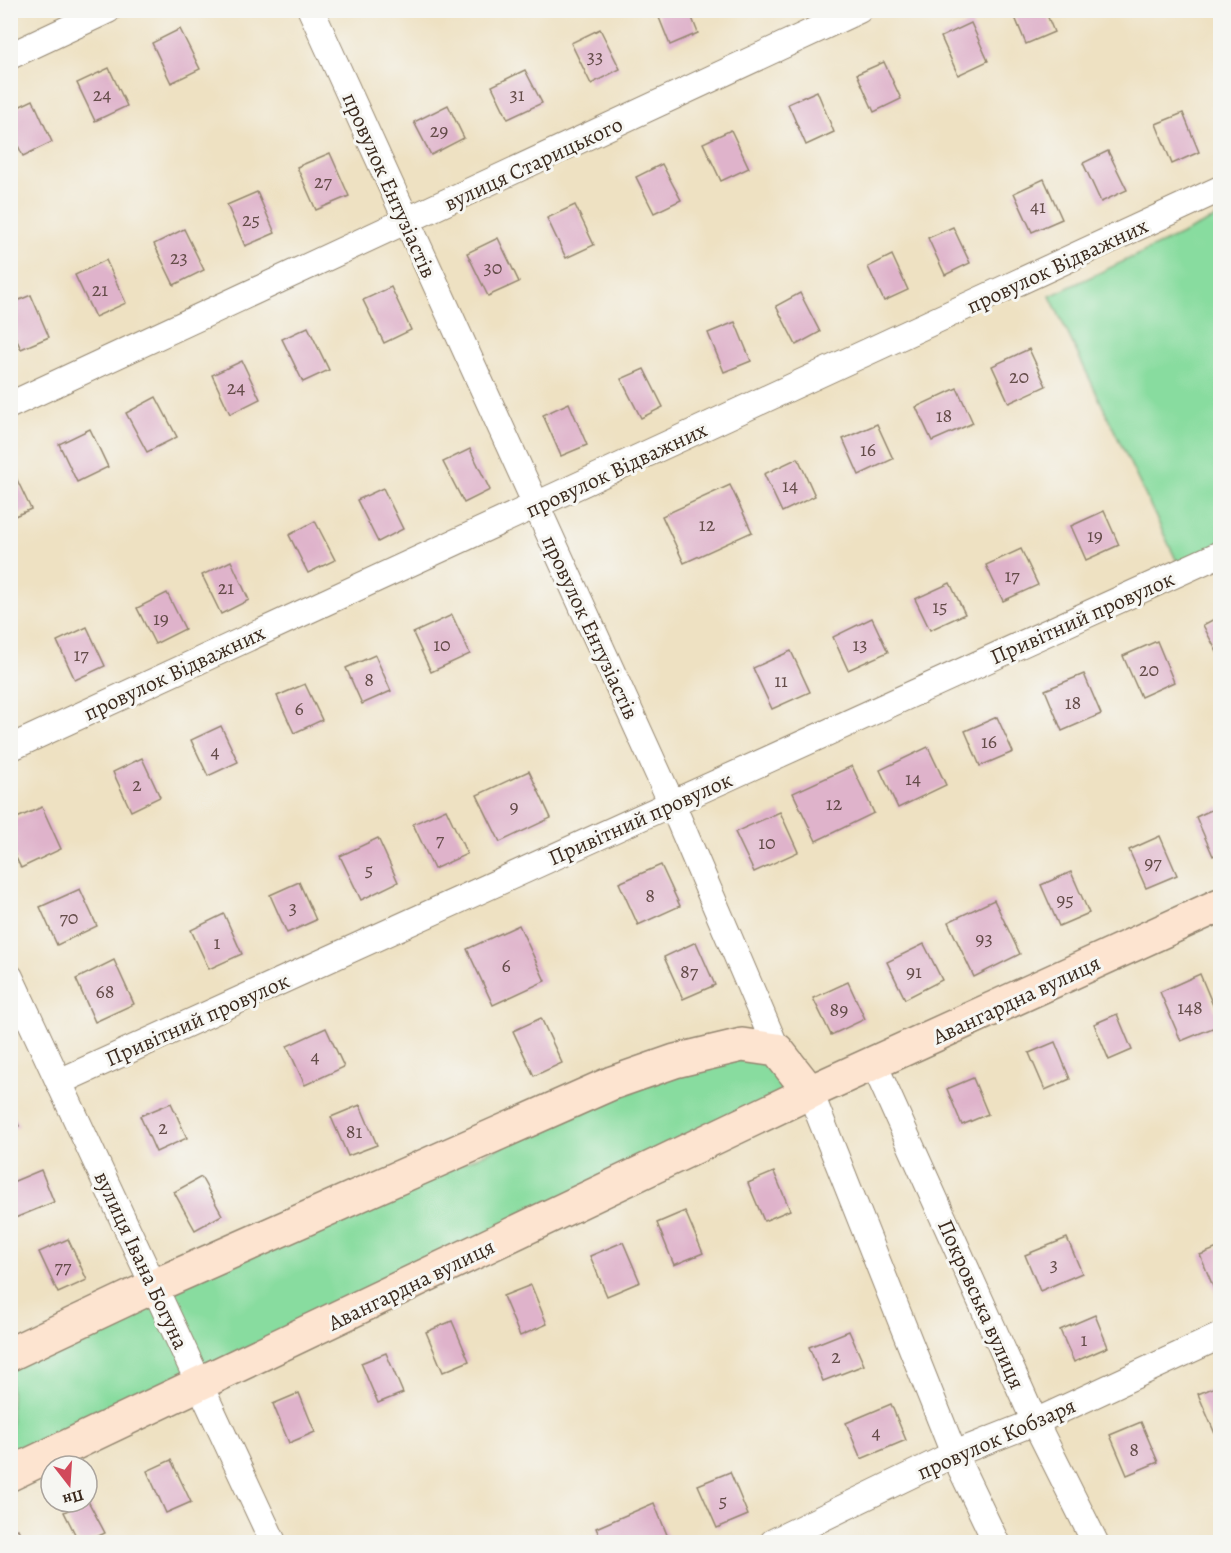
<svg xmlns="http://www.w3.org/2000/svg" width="1231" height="1553" viewBox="0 0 1231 1553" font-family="Alegreya,serif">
<rect width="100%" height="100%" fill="#f6f6f2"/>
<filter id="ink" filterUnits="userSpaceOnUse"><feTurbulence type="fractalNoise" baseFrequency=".0167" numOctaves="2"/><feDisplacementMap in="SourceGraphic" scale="12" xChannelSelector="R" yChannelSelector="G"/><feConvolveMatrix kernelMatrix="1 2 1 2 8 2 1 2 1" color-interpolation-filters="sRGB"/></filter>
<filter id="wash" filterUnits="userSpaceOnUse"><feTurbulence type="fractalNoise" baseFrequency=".008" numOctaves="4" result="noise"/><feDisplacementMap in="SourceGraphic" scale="24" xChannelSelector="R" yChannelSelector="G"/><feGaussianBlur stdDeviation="1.35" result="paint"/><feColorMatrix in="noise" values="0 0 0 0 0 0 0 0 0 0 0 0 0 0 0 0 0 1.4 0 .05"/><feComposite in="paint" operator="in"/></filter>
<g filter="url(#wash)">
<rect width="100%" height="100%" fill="#eee1c2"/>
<g fill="#88dc9f" stroke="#62835e" stroke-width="1.5">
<polygon points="1220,216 1220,554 1182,572 1050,296"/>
<polygon points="742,1045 810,1092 11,1474 11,1354"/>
</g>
<g id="blocks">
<g fill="#dfb3cb">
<polygon points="656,10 689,10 698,33 670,45"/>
<polygon points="1012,10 1045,10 1054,32 1026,44"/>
<polygon points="971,23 988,61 958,75 941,37"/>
<polygon points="180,29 200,69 171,83 152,43"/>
<polygon points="600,29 620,69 591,84 571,43"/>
<polygon points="884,62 901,99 874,112 857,74"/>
<polygon points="109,68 127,106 95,121 77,83"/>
<polygon points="525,70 542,103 508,119 492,86"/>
<polygon points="817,91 834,132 806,145 788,104"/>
<polygon points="33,100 52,142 23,156 10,129 10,111"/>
<polygon points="448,105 464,138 431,155 414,122"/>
<polygon points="1183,113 1199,152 1172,164 1156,124"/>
<polygon points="731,130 749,168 721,181 703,143"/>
<polygon points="1108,151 1127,190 1101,202 1083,163"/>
<polygon points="330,153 349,196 316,210 297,167"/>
<polygon points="662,164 681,200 654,213 636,177"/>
<polygon points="1044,179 1062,219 1032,232 1014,193"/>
<polygon points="257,192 275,233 245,246 227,205"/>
<polygon points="575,205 594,245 566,258 547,218"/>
<polygon points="953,227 970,263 945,275 928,238"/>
<polygon points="184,229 204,270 174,285 154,244"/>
<polygon points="498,238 519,282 488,296 467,253"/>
<polygon points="892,255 908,290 884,301 868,267"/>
<polygon points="106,260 126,303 95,317 75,275"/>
<polygon points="391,287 411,330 384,343 363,300"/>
<polygon points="800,293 820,332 796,345 776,306"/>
<polygon points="31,295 49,337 21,349 10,326 10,304"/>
<polygon points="735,322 751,361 724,372 708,333"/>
<polygon points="308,327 329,370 303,382 282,339"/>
<polygon points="1029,349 1046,386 1009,403 992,366"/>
<polygon points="242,361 260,399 230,414 212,375"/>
<polygon points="644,369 663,407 641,418 621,379"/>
<polygon points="957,388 973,423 932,441 916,407"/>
<polygon points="156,397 177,437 147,452 126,413"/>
<polygon points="569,403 587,445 561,456 543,415"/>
<polygon points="877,424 893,459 859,475 843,439"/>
<polygon points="90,429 108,467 77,482 59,444"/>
<polygon points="470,449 490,490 464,503 443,462"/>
<polygon points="798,458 815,496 782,512 764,474"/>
<polygon points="10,465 31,509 10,518"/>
<polygon points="730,485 752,532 684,563 662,516"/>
<polygon points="383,488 403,529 378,542 357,500"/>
<polygon points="1104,511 1119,545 1086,560 1071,526"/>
<polygon points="315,521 335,560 308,573 289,535"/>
<polygon points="1021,549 1038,585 1003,601 986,565"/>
<polygon points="231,561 249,600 221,614 202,575"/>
<polygon points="950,583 965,614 930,630 915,599"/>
<polygon points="167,593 185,629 155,644 137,608"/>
<polygon points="452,615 470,654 431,672 413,633"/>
<polygon points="1220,616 1220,658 1203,625"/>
<polygon points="872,618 888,652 848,670 833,637"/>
<polygon points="87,627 105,666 75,680 57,641"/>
<polygon points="1157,641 1174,682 1141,697 1123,656"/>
<polygon points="791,651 810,692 772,709 753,668"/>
<polygon points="375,655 391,691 362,704 346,668"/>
<polygon points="1084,674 1101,714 1062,731 1045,690"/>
<polygon points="305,684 322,720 294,733 277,696"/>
<polygon points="997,717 1013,752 980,766 965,731"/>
<polygon points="221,726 238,762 208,776 191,740"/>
<polygon points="928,747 946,785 898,808 880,770"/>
<polygon points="142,758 160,797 131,811 113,772"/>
<polygon points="852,766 874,813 816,841 793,793"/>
<polygon points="529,771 551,818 500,842 477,795"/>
<polygon points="1220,806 1220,852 1213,856 1196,817"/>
<polygon points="42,807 61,849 21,868 10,845 10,821"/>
<polygon points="446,809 467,854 434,869 413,824"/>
<polygon points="780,812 798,852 754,872 735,832"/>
<polygon points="1160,836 1177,875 1146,888 1129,850"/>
<polygon points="378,838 398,882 361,900 340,856"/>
<polygon points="661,865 680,906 638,925 619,883"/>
<polygon points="1071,872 1089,913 1059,926 1041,885"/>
<polygon points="299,882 316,920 287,933 270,895"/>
<polygon points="80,889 97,926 57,945 40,907"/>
<polygon points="994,900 1020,954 974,977 948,922"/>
<polygon points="224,914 242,954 209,969 191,930"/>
<polygon points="519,925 545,981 493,1005 467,949"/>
<polygon points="696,942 715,985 683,999 664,957"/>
<polygon points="924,944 942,980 905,999 887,962"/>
<polygon points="114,960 134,1004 95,1022 76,979"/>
<polygon points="1200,974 1220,1022 1220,1025 1181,1041 1160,992"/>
<polygon points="848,982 865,1019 831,1035 813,998"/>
<polygon points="1117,1014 1132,1050 1109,1060 1094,1024"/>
<polygon points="541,1018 562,1063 534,1076 513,1031"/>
<polygon points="326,1028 344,1067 305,1085 287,1046"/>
<polygon points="1055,1042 1070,1079 1045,1090 1029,1053"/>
<polygon points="973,1078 988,1114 962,1125 947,1089"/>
<polygon points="171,1103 187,1138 156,1152 140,1116"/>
<polygon points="360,1105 377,1145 348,1156 331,1117"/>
<polygon points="10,1108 19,1126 10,1130"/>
<polygon points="41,1170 54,1202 15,1218 10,1208 10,1183"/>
<polygon points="774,1172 790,1210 764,1221 748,1183"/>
<polygon points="201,1177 222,1215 195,1230 174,1192"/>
<polygon points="685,1211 703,1253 674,1265 657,1223"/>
<polygon points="1067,1238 1082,1273 1040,1291 1025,1255"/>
<polygon points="68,1239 87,1280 58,1293 39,1252"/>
<polygon points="623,1242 640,1282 607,1296 590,1256"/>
<polygon points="1220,1247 1220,1295 1217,1296 1200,1255"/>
<polygon points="531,1285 547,1324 520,1336 503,1296"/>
<polygon points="1095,1315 1108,1347 1074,1362 1060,1330"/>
<polygon points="452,1321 469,1361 443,1372 426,1332"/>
<polygon points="849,1331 864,1365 823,1381 809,1347"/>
<polygon points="386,1353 403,1393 378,1403 361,1363"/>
<polygon points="1220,1385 1220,1434 1216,1436 1198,1394"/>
<polygon points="299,1393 315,1432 289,1443 273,1404"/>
<polygon points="891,1404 906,1440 861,1459 846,1423"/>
<polygon points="1141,1422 1158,1462 1127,1475 1110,1435"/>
<polygon points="171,1460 191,1502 166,1513 147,1471"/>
<polygon points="730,1472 748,1515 717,1528 698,1485"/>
<polygon points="87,1499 105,1533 86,1542 79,1542 64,1512 84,1502 87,1502"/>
<polygon points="654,1503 670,1542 602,1542 596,1528"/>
<polygon points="18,1529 24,1542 10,1542 10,1532"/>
</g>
</g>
</g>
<g filter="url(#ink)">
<use href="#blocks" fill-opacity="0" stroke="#948670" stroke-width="1.5"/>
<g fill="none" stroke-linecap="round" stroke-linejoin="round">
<g stroke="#948670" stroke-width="28">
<g id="street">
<polyline points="311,10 672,804 777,1050"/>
<polyline points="10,56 108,10"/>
<polyline points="10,405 859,10"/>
<polyline points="10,748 1220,189"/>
<polyline points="10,977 273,1542"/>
<polyline points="874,1064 1035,1422 1095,1542"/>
<polyline points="59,1082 1220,554"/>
<polyline points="810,1092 954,1454 996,1542"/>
<polyline points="773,1542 954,1454 1035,1422 1220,1336"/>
</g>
</g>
<g stroke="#948670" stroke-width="36">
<g id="secondary">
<polyline points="10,1354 154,1286 612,1083 675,1061 742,1045 777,1050 810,1092 1220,905"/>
<polyline points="10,1474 810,1092"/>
</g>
</g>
<use href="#street" stroke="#fff" stroke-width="26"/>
<use href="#secondary" stroke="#fde4d0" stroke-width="33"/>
</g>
</g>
<g text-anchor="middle" stroke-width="6" stroke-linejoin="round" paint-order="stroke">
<g font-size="20" fill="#644c49">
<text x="595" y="63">33</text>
<text x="102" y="101">24</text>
<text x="517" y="101">31</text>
<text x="439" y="137">29</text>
<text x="323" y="188">27</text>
<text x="1038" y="213">41</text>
<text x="251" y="226">25</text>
<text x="179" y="264">23</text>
<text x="493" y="274">30</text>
<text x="100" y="296">21</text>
<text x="1019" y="383">20</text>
<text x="236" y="394">24</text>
<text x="944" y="422">18</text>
<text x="868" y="456">16</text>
<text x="790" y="492">14</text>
<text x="707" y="531">12</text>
<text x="1095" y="542">19</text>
<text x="1012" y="582">17</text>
<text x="226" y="594">21</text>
<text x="940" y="613">15</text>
<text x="161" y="625">19</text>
<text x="442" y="651">10</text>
<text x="860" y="651">13</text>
<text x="81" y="661">17</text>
<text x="1149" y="676">20</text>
<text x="369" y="686">8</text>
<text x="781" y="687">11</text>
<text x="1073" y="709">18</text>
<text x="299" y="715">6</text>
<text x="989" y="748">16</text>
<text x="215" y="758">4</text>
<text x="913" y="785">14</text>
<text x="137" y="791">2</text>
<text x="834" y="810">12</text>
<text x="514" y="813">9</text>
<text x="440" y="846">7</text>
<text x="767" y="849">10</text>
<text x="1153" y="869">97</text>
<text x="369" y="876">5</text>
<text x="650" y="902">8</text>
<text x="1065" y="906">95</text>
<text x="293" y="914">3</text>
<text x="69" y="924">70</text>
<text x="984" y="945">93</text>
<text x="217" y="949">1</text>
<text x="506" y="972">6</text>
<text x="689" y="978">87</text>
<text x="914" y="978">91</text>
<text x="105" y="998">68</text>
<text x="1190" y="1014">148</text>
<text x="839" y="1016">89</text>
<text x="315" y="1063">4</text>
<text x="163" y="1134">2</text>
<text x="354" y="1138">81</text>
<text x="1054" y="1271">3</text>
<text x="63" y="1273">77</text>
<text x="1084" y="1346">1</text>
<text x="836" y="1363">2</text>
<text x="876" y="1439">4</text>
<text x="1134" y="1456">8</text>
<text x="723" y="1507">5</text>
</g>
<g font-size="22" fill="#3b2a1e" stroke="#f6f6f2">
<text transform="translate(533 163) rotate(-25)" y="8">вулиця Старицького</text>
<text transform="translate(390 185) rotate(66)" y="8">провулок Ентузіастів</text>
<text transform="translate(1057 265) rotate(-25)" y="8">провулок Відважних</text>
<text transform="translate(616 469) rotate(-25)" y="8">провулок Відважних</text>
<text transform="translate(1082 617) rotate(-24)" y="8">Привітний провулок</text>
<text transform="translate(591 627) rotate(65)" y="8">провулок Ентузіастів</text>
<text transform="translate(174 672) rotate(-25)" y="8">провулок Відважних</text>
<text transform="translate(640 818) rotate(-24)" y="8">Привітний провулок</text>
<text transform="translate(1016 999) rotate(-25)" y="8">Авангардна вулиця</text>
<text transform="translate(197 1019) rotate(-24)" y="8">Привітний провулок</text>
<text transform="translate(142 1260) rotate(65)" y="8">вулиця Івана Богуна</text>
<text transform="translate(411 1284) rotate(-26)" y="8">Авангардна вулиця</text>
<text transform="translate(982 1304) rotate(66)" y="8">Покровська вулиця</text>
<text transform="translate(996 1438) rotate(-24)" y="8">провулок Кобзаря</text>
</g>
</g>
<rect width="1231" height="1553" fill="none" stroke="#f6f6f2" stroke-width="36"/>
<g transform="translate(69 1484) rotate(163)"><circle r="28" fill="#f6f6f2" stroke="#aba49d" stroke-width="1.5"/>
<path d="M0-4.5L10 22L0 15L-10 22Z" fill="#d1495b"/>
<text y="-9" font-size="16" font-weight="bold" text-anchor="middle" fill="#3b2a1e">Пн</text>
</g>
</svg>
